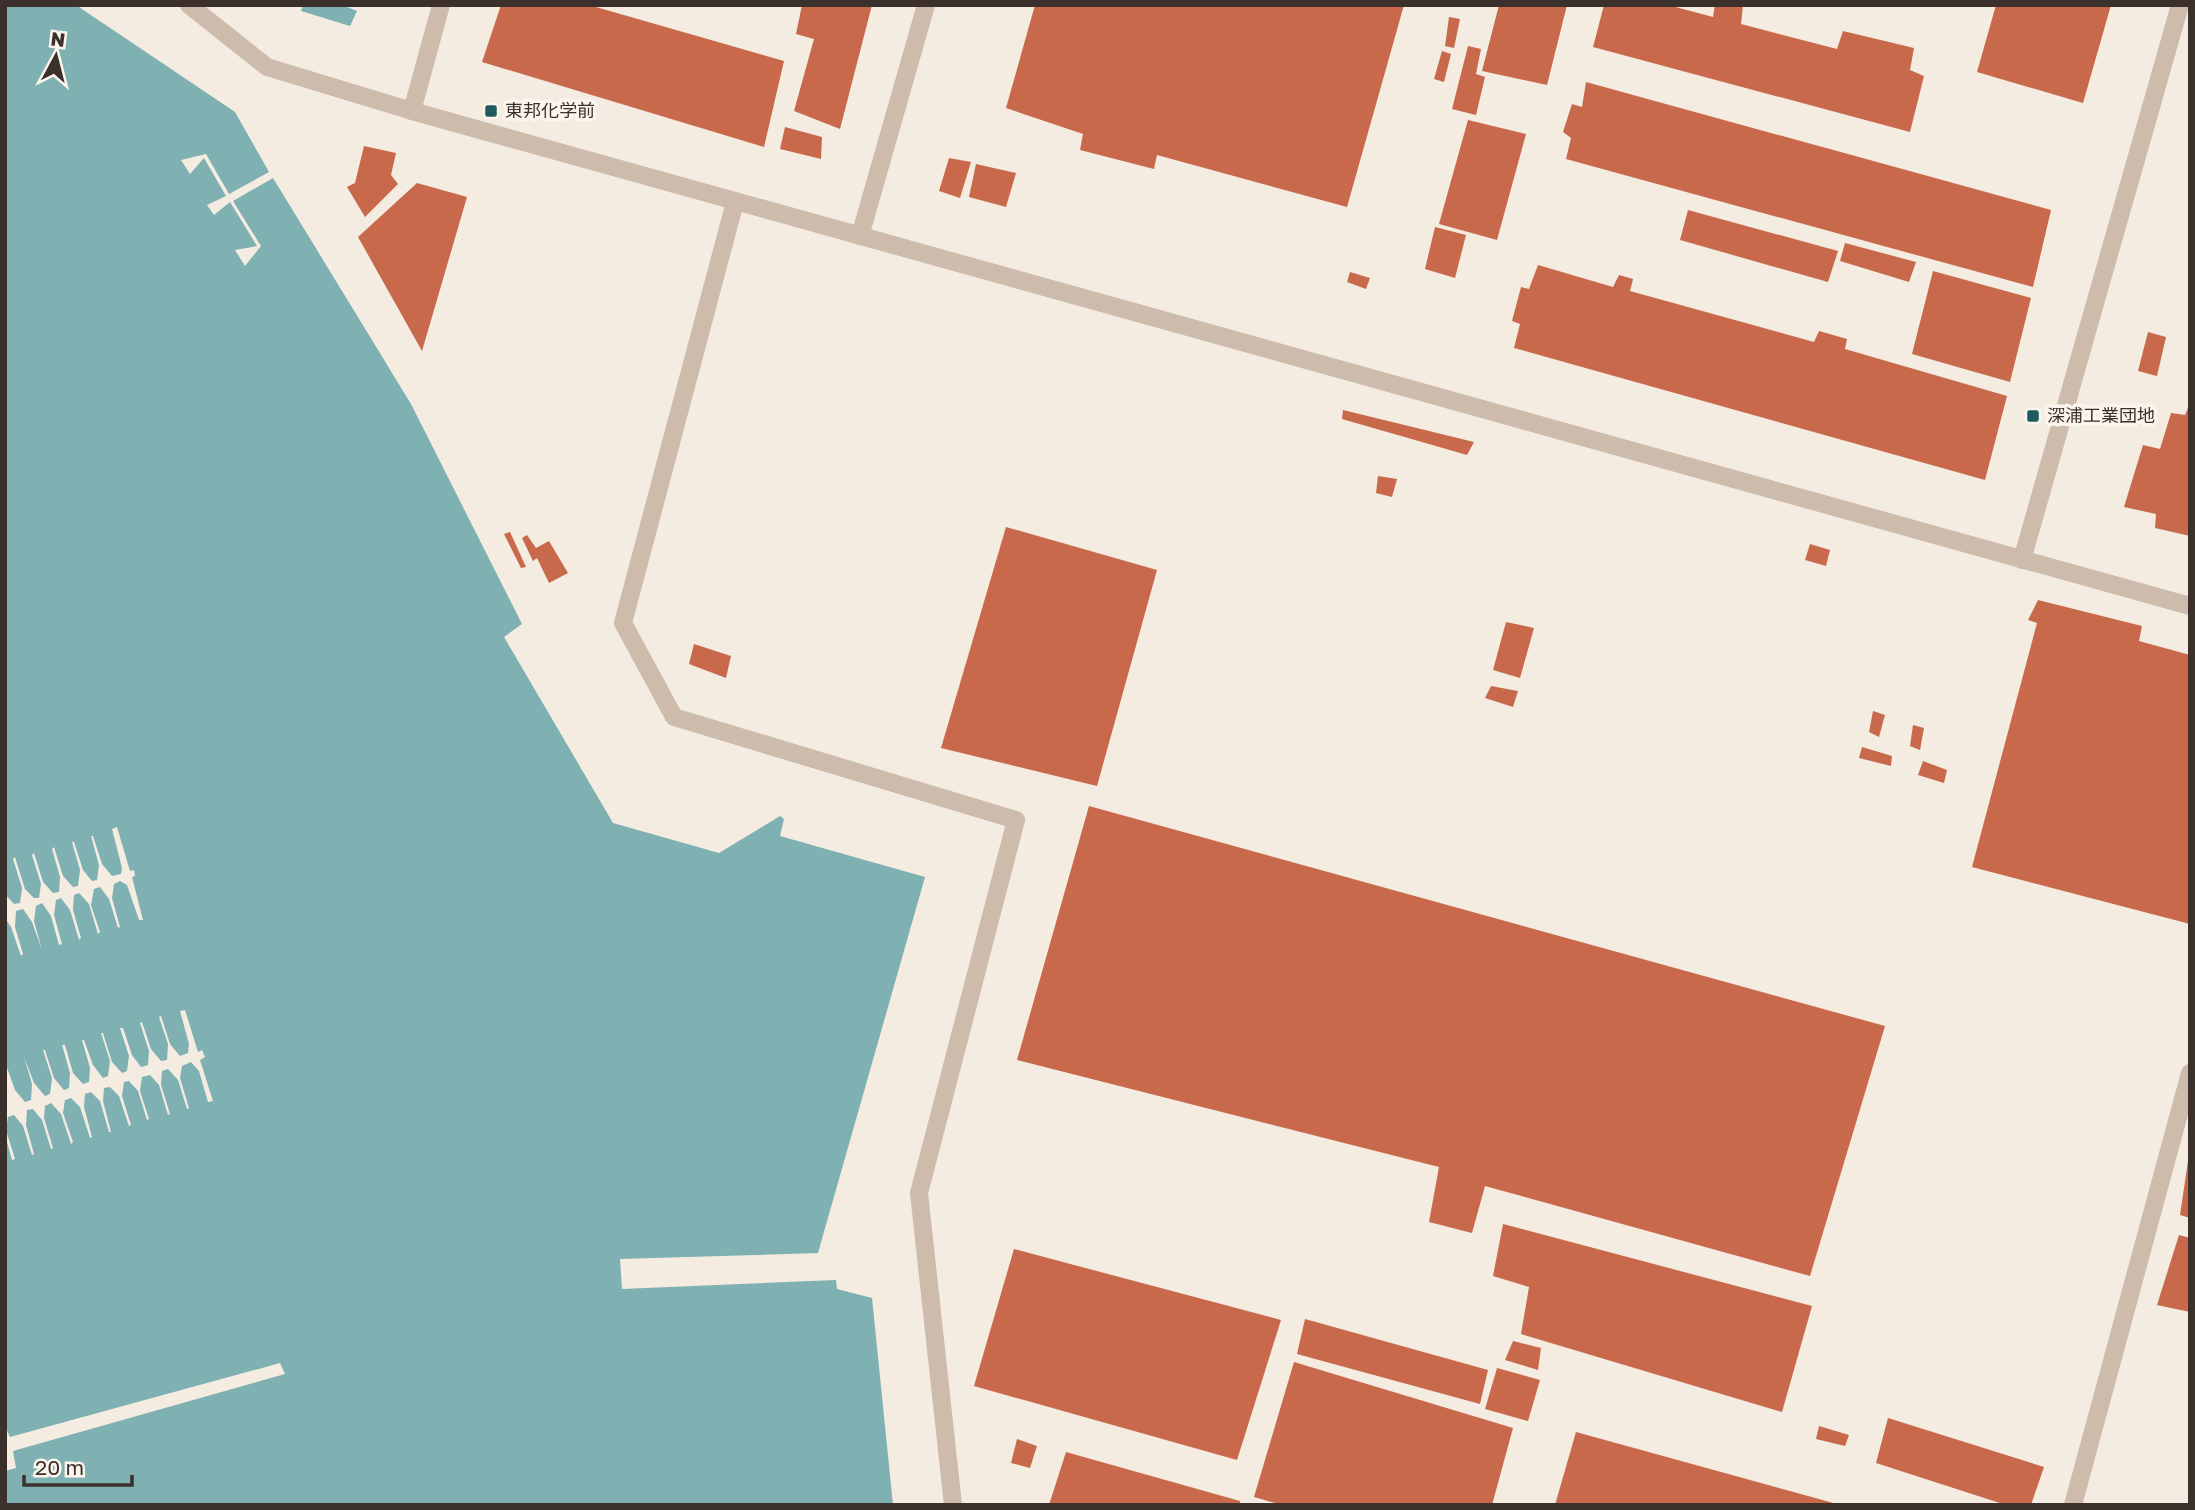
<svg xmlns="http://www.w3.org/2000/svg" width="2195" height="1510" viewBox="0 0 2195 1510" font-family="'Golos Text','Noto Sans JP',sans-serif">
<rect width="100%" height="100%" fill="#f4ebe1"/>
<g fill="#7fb0b2">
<polygon points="5,5 76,5 235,112 269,172 229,194 206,154 181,160 190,174 204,158 226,196 207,205 214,215 230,202 257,246 235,250 245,266 261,246 233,201 273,178 411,404 522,624 504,637 613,823 719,853 780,816 784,819 780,836 925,877 818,1253 620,1259 622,1289 836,1280 837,1289 872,1298 893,1505 5,1505 5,1471 16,1468 13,1451 285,1374 280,1363 10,1437 5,1426 5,1135 12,1160 15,1159 6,1130 8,1117 14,1115 23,1126 32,1155 34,1154 26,1125 27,1110 33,1109 42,1120 51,1149 53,1148 44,1118 45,1106 51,1103 61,1114 71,1144 73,1142 63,1113 65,1100 71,1098 80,1107 90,1138 92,1137 84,1107 85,1094 91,1092 100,1101 109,1132 111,1132 103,1101 104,1088 110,1087 119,1096 129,1126 131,1125 122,1096 124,1082 129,1081 138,1091 147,1120 149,1119 140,1091 142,1077 150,1075 159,1085 168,1115 170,1114 161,1085 162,1071 168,1069 178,1080 187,1109 189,1108 180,1078 182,1066 191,1062 199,1071 208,1102 213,1101 200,1060 205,1057 202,1050 198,1052 185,1010 180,1011 189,1044 188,1053 180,1056 170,1044 161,1016 159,1017 168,1044 167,1060 161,1061 151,1049 142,1022 140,1023 149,1051 148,1065 141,1067 132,1055 123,1028 120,1028 129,1056 127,1071 122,1073 112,1062 103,1033 101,1033 110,1061 108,1076 103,1078 93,1065 84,1040 82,1040 90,1068 89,1082 83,1084 73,1073 65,1045 62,1045 70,1073 69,1088 64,1090 54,1078 45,1050 43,1050 52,1078 50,1094 45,1096 34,1083 24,1057 32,1084 31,1100 25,1102 15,1090 5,1062 5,918 11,927 21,956 23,954 15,927 16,911 23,909 32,922 42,950 34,921 36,906 42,903 51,916 59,945 62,944 54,915 56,900 61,898 70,910 79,940 81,938 73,910 74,895 79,893 89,904 98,934 100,932 91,905 94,889 100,887 109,899 118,928 120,927 112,898 114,884 120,881 127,885 139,920 143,920 132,877 135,876 134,870 130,871 117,827 112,829 122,868 121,874 112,876 102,864 93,836 91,836 99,865 97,880 92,881 83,870 74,842 72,842 80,870 78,886 73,887 63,876 54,847 52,849 60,877 59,892 53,893 43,882 34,853 32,855 41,884 39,898 34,898 25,889 15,857 13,859 22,888 20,903 14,904 5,894"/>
<polygon points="303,5 342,5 357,11 350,26 301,11"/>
</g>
<g fill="#c8694b">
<polygon points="501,5 589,5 784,61 764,147 482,62"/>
<polygon points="802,5 872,5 840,129 794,111 814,39 796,34"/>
<polygon points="1035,5 1404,5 1347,207 1157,155 1154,169 1080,150 1083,134 1006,108"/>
<polygon points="1499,5 1567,5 1547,85 1482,71"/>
<polygon points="1604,5 1668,5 1713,17 1715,5 1743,5 1741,24 1837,49 1843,31 1914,48 1910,70 1924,76 1910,132 1593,47"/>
<polygon points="1996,5 2111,5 2083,103 1977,72"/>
<polygon points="1449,17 1460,19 1454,48 1445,46"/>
<polygon points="1468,46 1481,49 1476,74 1485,77 1476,115 1452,109"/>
<polygon points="1442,51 1451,54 1444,82 1434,79"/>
<polygon points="1586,82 2051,210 2033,287 1566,159 1571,138 1563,132 1572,104 1582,107"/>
<polygon points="1468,120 1526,134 1497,240 1439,224"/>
<polygon points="785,127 822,137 821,159 780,149"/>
<polygon points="364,146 396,153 391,175 398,184 365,217 347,187 355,183"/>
<polygon points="949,158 971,162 960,198 939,191"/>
<polygon points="976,164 1016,173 1006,207 969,197"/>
<polygon points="417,183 467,197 422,351 358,237"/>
<polygon points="1688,210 1838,251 1828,282 1680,240"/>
<polygon points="1435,227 1466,235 1455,278 1425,269"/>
<polygon points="1845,243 1916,262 1909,282 1840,261"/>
<polygon points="1538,265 1613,287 1619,275 1633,279 1630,291 1814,342 1819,331 1847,339 1845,349 2007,396 1985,480 1514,348 1520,324 1512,321 1521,287 1529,289"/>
<polygon points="1933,271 2031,298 2010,382 1912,354"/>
<polygon points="1350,272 1370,278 1366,289 1347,282"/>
<polygon points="2148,332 2166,337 2157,376 2138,371"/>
<polygon points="2190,403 2190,536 2155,528 2156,514 2124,507 2143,445 2160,449 2171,413 2185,415"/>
<polygon points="1343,410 1474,442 1467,455 1342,419"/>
<polygon points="1378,476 1397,479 1392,497 1376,493"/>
<polygon points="1006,527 1157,570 1097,786 941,748"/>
<polygon points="510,532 526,567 521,568 504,534"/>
<polygon points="527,535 536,548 549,541 568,573 549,583 537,558 533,561 522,538"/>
<polygon points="1810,544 1830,550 1826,566 1805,560"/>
<polygon points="2038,600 2142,626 2139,641 2190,655 2190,924 1972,867 2037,623 2028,620"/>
<polygon points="1506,622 1534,628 1520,678 1493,670"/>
<polygon points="694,644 731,656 726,678 689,664"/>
<polygon points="1491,686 1518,691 1513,707 1485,698"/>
<polygon points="1873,711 1885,715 1879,737 1869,732"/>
<polygon points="1913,725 1924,728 1920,750 1910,746"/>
<polygon points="1862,747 1892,756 1891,766 1859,758"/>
<polygon points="1923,761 1947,770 1944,783 1918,775"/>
<polygon points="1089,806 1885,1026 1810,1276 1485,1186 1472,1233 1429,1222 1439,1167 1017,1060"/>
<polygon points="2188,1161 2190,1161 2190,1218 2180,1215"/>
<polygon points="1503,1224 1812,1306 1782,1412 1521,1334 1529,1287 1493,1276"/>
<polygon points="2179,1235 2190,1238 2190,1312 2157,1305"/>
<polygon points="1014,1249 1281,1320 1237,1460 974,1386"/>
<polygon points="1305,1319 1488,1370 1480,1404 1297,1354"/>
<polygon points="1513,1341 1541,1348 1538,1370 1505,1360"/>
<polygon points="1294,1362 1513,1428 1492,1505 1282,1505 1254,1497"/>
<polygon points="1497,1368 1540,1380 1528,1421 1485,1409"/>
<polygon points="1888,1418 2044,1467 2031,1505 2006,1505 1876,1463"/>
<polygon points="1819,1426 1849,1435 1845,1446 1816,1439"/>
<polygon points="1576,1432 1837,1504 1837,1505 1555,1505"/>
<polygon points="1017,1439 1037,1446 1030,1468 1011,1463"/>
<polygon points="1066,1452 1240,1501 1240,1505 1049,1505"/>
</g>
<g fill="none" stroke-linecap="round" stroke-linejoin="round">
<polyline stroke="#cdbbac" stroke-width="18" points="412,111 441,5"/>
<g stroke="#cdbbac" stroke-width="18">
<polyline points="735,202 623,623 674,717 1016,820 919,1193 953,1505"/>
<polyline points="2073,1505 2190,1073"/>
</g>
<g stroke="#cdbbac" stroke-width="18">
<polyline points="189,5 267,67 412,111 2190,606"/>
<polyline points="860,236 926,5"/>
<polyline points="2022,560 2180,5"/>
</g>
</g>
<g fill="#1f5a5e" stroke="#fbf5ee" stroke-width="2.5">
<rect x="484" y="104" width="14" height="14" rx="3.5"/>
<rect x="2026" y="409" width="14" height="14" rx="3.5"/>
</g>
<g text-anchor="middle" stroke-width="7" stroke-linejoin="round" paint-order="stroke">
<g font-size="18" fill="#3b302b" stroke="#fbf5ee" text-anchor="start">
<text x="505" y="117">東邦化学前</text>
<text x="2047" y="422">深浦工業団地</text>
</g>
</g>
<rect width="2195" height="1510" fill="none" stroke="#3b302b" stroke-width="14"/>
<g transform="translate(56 56) rotate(7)" stroke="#fbf5ee" stroke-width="5" paint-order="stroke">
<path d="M0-5L12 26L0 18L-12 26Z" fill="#3b302b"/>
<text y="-10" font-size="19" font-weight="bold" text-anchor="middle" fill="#3b302b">N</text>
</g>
<path d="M24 1475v10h108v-10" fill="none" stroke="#3b302b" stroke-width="3.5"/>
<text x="35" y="1475" font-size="21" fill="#3b302b" stroke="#fbf5ee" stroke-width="5" paint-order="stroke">20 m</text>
</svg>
